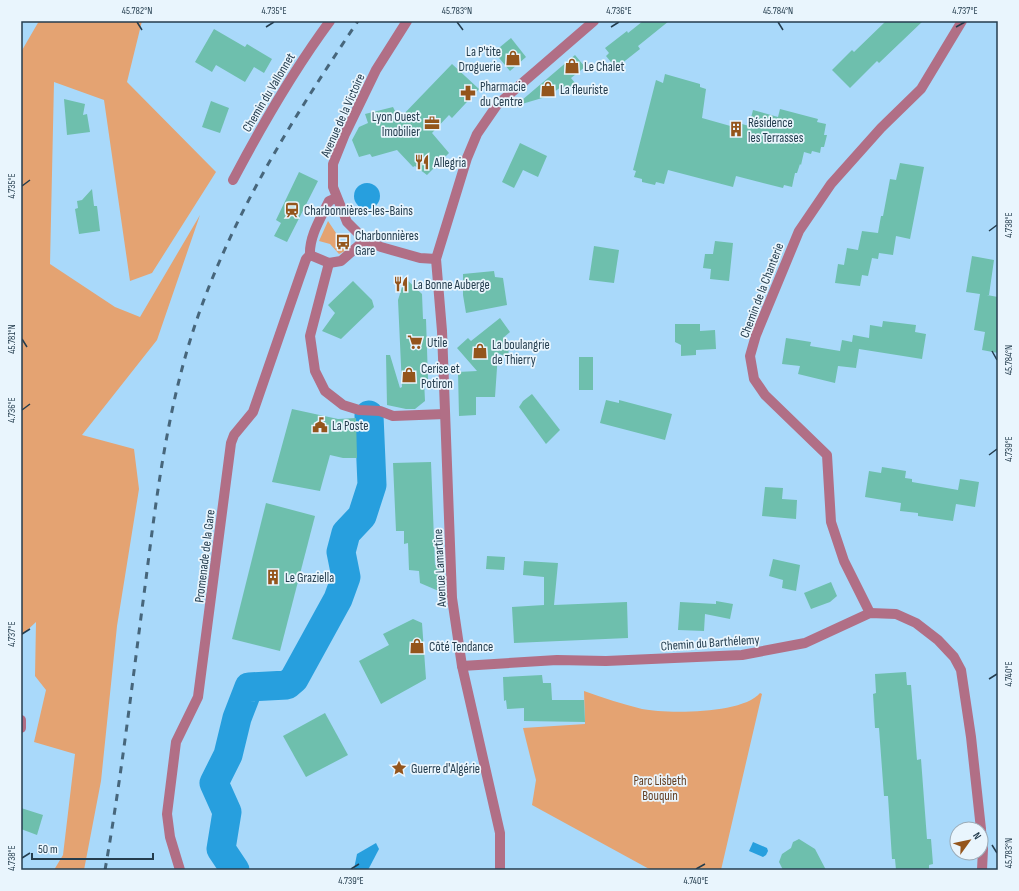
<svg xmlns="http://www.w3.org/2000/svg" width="1019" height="891" viewBox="0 0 1019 891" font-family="'Sofia Sans Condensed',sans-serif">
<rect width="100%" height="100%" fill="#a9d9fa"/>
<g fill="#e4a372">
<polygon points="39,21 142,21 127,82 216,172 152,273 130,281 104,100 54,82 50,264 115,307 140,317 200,215 157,340 82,435 134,449 139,489 117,626 101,781 84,870 54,870 63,855 75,754 34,742 46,690 35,676 36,622 21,636 21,52"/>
<polygon points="328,221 338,236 336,239 345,251 339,254 330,244 319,241"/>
<path d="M584,691c19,7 38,13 58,18 25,5 101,5 118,-16l2,1 -41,176h-70l-119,-65 4,-25 -13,-52 62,-4z"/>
</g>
<g fill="#279fde">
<circle cx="367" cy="196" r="13"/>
<polygon points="753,842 767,848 768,851 766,855 763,857 749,851"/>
<polygon points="376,843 379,849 368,870 356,870 354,869 357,854"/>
</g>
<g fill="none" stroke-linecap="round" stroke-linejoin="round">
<polyline stroke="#279fde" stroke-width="29" points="235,870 221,849 227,812 214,783 228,755 237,718 249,687 287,685 294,679 338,599 346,577 341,552 346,533 362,516 372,485 369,415"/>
</g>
<g fill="#6ebfad">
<polygon points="643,21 669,21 638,46 640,49 616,68 606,56 609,53 605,48 627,31 628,33"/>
<polygon points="886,21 923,21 879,63 877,61 850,88 832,70 852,50 854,52"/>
<polygon points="214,29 245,47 247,44 272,59 264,73 254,67 245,82 216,65 212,72 195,62"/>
<polygon points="511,38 526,57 510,71 494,52"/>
<polygon points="575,55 585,67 571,78 575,83 566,90 562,86 549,96 515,106"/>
<polygon points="452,64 479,89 452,118 449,115 432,133 449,153 427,175 415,166 413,167 397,150 372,157 370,154 359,157 352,140 359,127 368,123 365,114 393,107 399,119"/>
<polygon points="665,74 700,84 700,87 706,89 702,118 734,127 735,122 749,126 753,110 778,117 780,109 818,119 817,122 826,124 824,135 827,135 824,147 821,147 820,153 812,151 811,154 804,152 801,165 800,164 797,173 795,173 792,187 784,185 783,188 736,176 733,187 668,170 664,184 656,182 655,185 642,182 642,179 634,177 636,171 633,170 656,80 663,83"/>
<polygon points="64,99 85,104 83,115 87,114 90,132 67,135"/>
<polygon points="211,101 229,108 220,133 202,127"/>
<polygon points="520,143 547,156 538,177 523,170 514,188 502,182"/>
<polygon points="900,163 924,167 910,239 896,236 893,255 879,253 878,259 872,258 868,276 862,275 860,286 835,283 838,264 844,265 847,248 858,250 862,231 878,233 881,216 883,216 890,179 896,180"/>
<polygon points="299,172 318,181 287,242 274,236 281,223 276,220"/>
<polygon points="92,189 94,206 97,206 100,231 79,234 75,209 78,208 77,201 82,200"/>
<polygon points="715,241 733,243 729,281 710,279 711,269 703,268 705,254 713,254"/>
<polygon points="594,246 619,250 614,283 589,280"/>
<polygon points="972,256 994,260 989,295 987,295 998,297 998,353 982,350 985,332 974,330 980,294 966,292"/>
<polygon points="494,271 495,277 503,278 507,305 466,313 463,295 463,274"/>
<polygon points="405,278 422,294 423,319 426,319 428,379 424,380 425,401 415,409 406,409 387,405 386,355 390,355 400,388 402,387 398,300"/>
<polygon points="353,281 372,300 374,307 341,339 322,331 335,313 328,305"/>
<polygon points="500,318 510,332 503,338 509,347 508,358 498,353 495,397 476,397 476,415 459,416 458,372 477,371 457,348 468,338 471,341"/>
<polygon points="883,321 916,325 915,332 926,334 922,359 859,349 856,368 838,366 835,383 798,374 800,366 782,364 786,338 811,342 810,346 840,351 842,340 852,342 853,335 869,338 870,325 882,327"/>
<polygon points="675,324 700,324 700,331 715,330 716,349 696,350 696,355 681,356 681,345 675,342"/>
<rect x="579" y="357" width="14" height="33"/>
<polygon points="532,394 560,430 546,444 519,407 523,401"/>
<polygon points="606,400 619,403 619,400 672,414 665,440 600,423"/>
<polygon points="292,409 338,419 356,418 357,458 343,458 330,455 320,491 272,482"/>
<polygon points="431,462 435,565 440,565 441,592 420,583 419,571 409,570 408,543 404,544 404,531 396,531 393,463"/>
<polygon points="882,467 906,471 905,478 912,479 912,482 958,490 960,479 979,482 975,507 956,504 953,521 918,516 918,513 900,511 901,503 865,497 869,471 881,473"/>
<polygon points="765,487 783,488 782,499 797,500 796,519 762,516"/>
<polygon points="266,503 315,516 280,651 232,639"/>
<polygon points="487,556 505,557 504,570 486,569"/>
<polygon points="773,559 800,565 796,591 782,588 783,580 769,576"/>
<polygon points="524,561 558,563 554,605 627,602 628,638 514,643 512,607 544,605 544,577 523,575"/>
<polygon points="831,582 837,596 830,602 811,609 804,593"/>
<polygon points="716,601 733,604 730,619 705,614 704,631 678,630 680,602 716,604"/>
<polygon points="413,619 422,623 426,679 381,704 359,661 389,645 383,634"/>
<polygon points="906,672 907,685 911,685 917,760 921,759 927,839 931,839 933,864 929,865 929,870 896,870 895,859 892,859 888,796 884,796 879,728 875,728 873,694 876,693 875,674"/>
<polygon points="542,675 543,683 551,683 552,700 584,700 585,722 524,721 524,708 507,709 506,700 504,701 503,677"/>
<polygon points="325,713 348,755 306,777 283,736"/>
<polygon points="21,808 43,815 37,835 21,829"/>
<polygon points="799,839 815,849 826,870 783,870 779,862 782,854 791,848 793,842"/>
</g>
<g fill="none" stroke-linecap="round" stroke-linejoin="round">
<g stroke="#b16f86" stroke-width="10">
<polyline points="407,21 376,70 345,134 333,164 333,187 347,222 365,240 381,247 420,258 436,259"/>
<path d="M233,180c29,-55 60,-109 97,-159"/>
<path d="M310,255c-1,-19 11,-37 19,-54l7,-3"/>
<polyline points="310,255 329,263 341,261 365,240"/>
<polyline points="329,263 310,336 315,371 325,391 343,405 359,410 380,411 393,416 445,414"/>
<polyline points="870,613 844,561 831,522 827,455 765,395 754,379 750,356 756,335 799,231 831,184 881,128 921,89 962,21"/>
<polyline points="462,666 557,660 606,661 742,655 805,643 870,613 896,614 916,623 938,640 954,657 961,670 971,737 981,829"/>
<polyline points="21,720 21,728"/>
<polyline points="981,830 983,849 982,870"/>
<polyline points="180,870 170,837 167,814 176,742 198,697 231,443 234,435 253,412 299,279 306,259 310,255"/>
<polyline points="500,870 500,833 462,666 452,598 442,331 436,259 467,158 477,134 497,105 594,21"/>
</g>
<path stroke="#47667b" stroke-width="3" stroke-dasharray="7 7" stroke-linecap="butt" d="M105,870c17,-96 28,-194 41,-291 12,-95 24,-191 59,-282 38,-100 94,-188 153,-276"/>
</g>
<path fill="none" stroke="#243d4e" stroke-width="1.5" d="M137,22l5,8M457,22l6,8M778,22l5,8M266,27l8,-5M611,27l8,-5M956,27l9,-5M22,186l8,-6M989,231l8,-6M22,339l5,8M992,351l5,9M22,410l8,-6M989,455l8,-6M22,634l8,-5M989,679l8,-5M992,845l5,8M22,858l8,-5M351,869l8,-5M696,869l9,-5"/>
<defs>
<g id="shop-bare" transform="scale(1.2)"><path d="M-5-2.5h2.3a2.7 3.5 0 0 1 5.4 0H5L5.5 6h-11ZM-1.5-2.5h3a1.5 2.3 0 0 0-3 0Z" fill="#94551c" stroke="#e9f5fd" stroke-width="2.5" paint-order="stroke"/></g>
<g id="pharmacy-bare" transform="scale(1.2)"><path d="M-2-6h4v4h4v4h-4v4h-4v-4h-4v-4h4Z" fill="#94551c" stroke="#e9f5fd" stroke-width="2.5" paint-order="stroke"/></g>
<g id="office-bare" transform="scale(1.2)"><path d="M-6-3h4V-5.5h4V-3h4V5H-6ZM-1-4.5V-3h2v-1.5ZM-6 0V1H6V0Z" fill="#94551c" stroke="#e9f5fd" stroke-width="2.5" paint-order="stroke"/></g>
<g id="building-bare" transform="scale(1.2)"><path d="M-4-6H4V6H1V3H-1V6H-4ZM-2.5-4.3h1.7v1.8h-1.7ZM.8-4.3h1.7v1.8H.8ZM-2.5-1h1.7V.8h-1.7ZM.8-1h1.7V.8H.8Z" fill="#94551c" stroke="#e9f5fd" stroke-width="2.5" paint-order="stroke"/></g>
<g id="restaurant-bare" transform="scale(1.2)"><path d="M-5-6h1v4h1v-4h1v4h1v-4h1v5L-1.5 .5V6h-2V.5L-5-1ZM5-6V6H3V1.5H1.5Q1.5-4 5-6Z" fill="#94551c" stroke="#e9f5fd" stroke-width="2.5" paint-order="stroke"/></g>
<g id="station-bare" transform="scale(1.2)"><path d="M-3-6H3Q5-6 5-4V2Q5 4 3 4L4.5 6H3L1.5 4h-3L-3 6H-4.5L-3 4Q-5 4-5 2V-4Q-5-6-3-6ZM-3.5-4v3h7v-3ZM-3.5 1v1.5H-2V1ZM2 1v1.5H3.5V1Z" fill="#94551c" stroke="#e9f5fd" stroke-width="2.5" paint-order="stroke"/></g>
<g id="bus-bare" transform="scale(1.2)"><path d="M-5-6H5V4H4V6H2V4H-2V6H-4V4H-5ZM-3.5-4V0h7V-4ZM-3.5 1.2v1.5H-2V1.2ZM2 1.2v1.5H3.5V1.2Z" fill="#94551c" stroke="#e9f5fd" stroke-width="2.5" paint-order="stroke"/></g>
<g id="supermarket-bare" transform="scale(1.2)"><path d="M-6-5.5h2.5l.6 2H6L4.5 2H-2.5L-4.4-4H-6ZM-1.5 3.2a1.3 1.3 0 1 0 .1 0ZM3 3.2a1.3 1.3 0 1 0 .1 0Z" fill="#94551c" stroke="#e9f5fd" stroke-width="2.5" paint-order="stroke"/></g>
<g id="civic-bare" transform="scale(1.2)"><path d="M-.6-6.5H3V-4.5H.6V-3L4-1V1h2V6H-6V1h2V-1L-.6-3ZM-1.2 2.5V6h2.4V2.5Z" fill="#94551c" stroke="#e9f5fd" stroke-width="2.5" paint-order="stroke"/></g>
<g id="sight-bare" transform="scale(1.2)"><path d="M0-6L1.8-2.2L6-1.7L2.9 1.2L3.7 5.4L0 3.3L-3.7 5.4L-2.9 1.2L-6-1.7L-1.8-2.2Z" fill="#94551c" stroke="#e9f5fd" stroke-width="2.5" paint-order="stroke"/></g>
</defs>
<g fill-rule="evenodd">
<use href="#shop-bare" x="513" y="58"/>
<use href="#shop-bare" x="572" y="66"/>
<use href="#shop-bare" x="548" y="89"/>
<use href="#pharmacy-bare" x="468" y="93"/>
<use href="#office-bare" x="432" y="123"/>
<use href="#building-bare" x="736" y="129"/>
<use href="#restaurant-bare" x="422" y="162"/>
<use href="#station-bare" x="292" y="210"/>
<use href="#bus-bare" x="343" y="242"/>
<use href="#restaurant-bare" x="401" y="284"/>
<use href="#supermarket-bare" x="415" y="342"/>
<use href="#shop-bare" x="480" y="351"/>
<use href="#shop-bare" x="409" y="375"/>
<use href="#civic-bare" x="320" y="425"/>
<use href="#building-bare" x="273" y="577"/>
<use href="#shop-bare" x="417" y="646"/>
<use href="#sight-bare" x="399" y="768"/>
</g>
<g text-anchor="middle" stroke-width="3.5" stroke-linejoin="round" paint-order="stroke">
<g font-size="13" fill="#243d4e" stroke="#e9f5fd" text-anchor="start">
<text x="501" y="56" text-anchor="end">La P'tite<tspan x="501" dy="15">Droguerie</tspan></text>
<text x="584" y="71">Le Chalet</text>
<text x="480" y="91">Pharmacie<tspan x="480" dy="15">du Centre</tspan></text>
<text x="560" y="94">La fleuriste</text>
<text x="420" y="121" text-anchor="end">Lyon Ouest<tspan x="420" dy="15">Imobilier</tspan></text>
<text x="748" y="127">Résidence<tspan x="748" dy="15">les Terrasses</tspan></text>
<text x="434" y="167">Allegria</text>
<text x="304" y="215">Charbonnières-les-Bains</text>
<text x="355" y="240">Charbonnières<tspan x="355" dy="15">Gare</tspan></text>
<text x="413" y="289">La Bonne Auberge</text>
<text x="427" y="347">Utile</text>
<text x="492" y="349">La boulangrie<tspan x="492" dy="15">de Thierry</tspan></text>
<text x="421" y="373">Cerise et<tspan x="421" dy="15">Potiron</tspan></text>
<text x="332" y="430">La Poste</text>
<text x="285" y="582">Le Graziella</text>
<text x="429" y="651">Côté Tendance</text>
<text x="411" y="773">Guerre d'Algérie</text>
</g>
<g font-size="13" fill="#243d4e" stroke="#e9f5fd">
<text transform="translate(268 92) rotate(-59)" y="5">Chemin du Vallonnet</text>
<text transform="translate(342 115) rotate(-66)" y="5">Avenue de la Victoire</text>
<text transform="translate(761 290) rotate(-69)" y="5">Chemin de la Chanterie</text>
<text transform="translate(204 556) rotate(-83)" y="5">Promenade de la Gare</text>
<text transform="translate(439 568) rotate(-93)" y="5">Avenue Lamartine</text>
<text transform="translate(710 642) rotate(-4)" y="5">Chemin du Barthélemy</text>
</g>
<g font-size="13" fill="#633e21" stroke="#e9f5fd">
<text x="660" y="785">Parc Lisbeth<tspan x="660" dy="15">Bouquin</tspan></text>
</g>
</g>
<rect width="1019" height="891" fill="none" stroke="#e9f5fd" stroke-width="44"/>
<g transform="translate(969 841) rotate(57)"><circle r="19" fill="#e9f5fd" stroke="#9aabb7"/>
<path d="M0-3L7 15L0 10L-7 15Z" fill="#94551c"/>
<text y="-6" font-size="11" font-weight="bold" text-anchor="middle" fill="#243d4e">N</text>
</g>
<path d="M32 853v6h121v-6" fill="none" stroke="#243d4e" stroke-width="2"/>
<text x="38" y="853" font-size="12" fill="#243d4e" stroke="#e9f5fd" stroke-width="3" paint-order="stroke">50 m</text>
<rect x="22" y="22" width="975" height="847" fill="none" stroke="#243d4e" stroke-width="1.5"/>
<g font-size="10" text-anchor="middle" fill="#243d4e">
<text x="137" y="14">45.782°N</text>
<text x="274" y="14">4.735°E</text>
<text x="457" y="14">45.783°N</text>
<text x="619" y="14">4.736°E</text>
<text x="778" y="14">45.784°N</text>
<text x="965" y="14">4.737°E</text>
<text transform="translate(11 186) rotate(-90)" y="4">4.735°E</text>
<text transform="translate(1008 225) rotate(-90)" y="4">4.738°E</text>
<text transform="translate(11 339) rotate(-90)" y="4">45.781°N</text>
<text transform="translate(1008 360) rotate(-90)" y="4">45.784°N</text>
<text transform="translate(11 410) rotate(-90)" y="4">4.736°E</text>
<text transform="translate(1008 449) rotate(-90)" y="4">4.739°E</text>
<text transform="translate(11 634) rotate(-90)" y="4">4.737°E</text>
<text transform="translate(1008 674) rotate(-90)" y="4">4.740°E</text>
<text transform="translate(1008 853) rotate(-90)" y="4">45.783°N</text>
<text transform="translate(11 858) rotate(-90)" y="4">4.738°E</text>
<text x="351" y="884">4.739°E</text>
<text x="696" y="884">4.740°E</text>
</g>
</svg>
